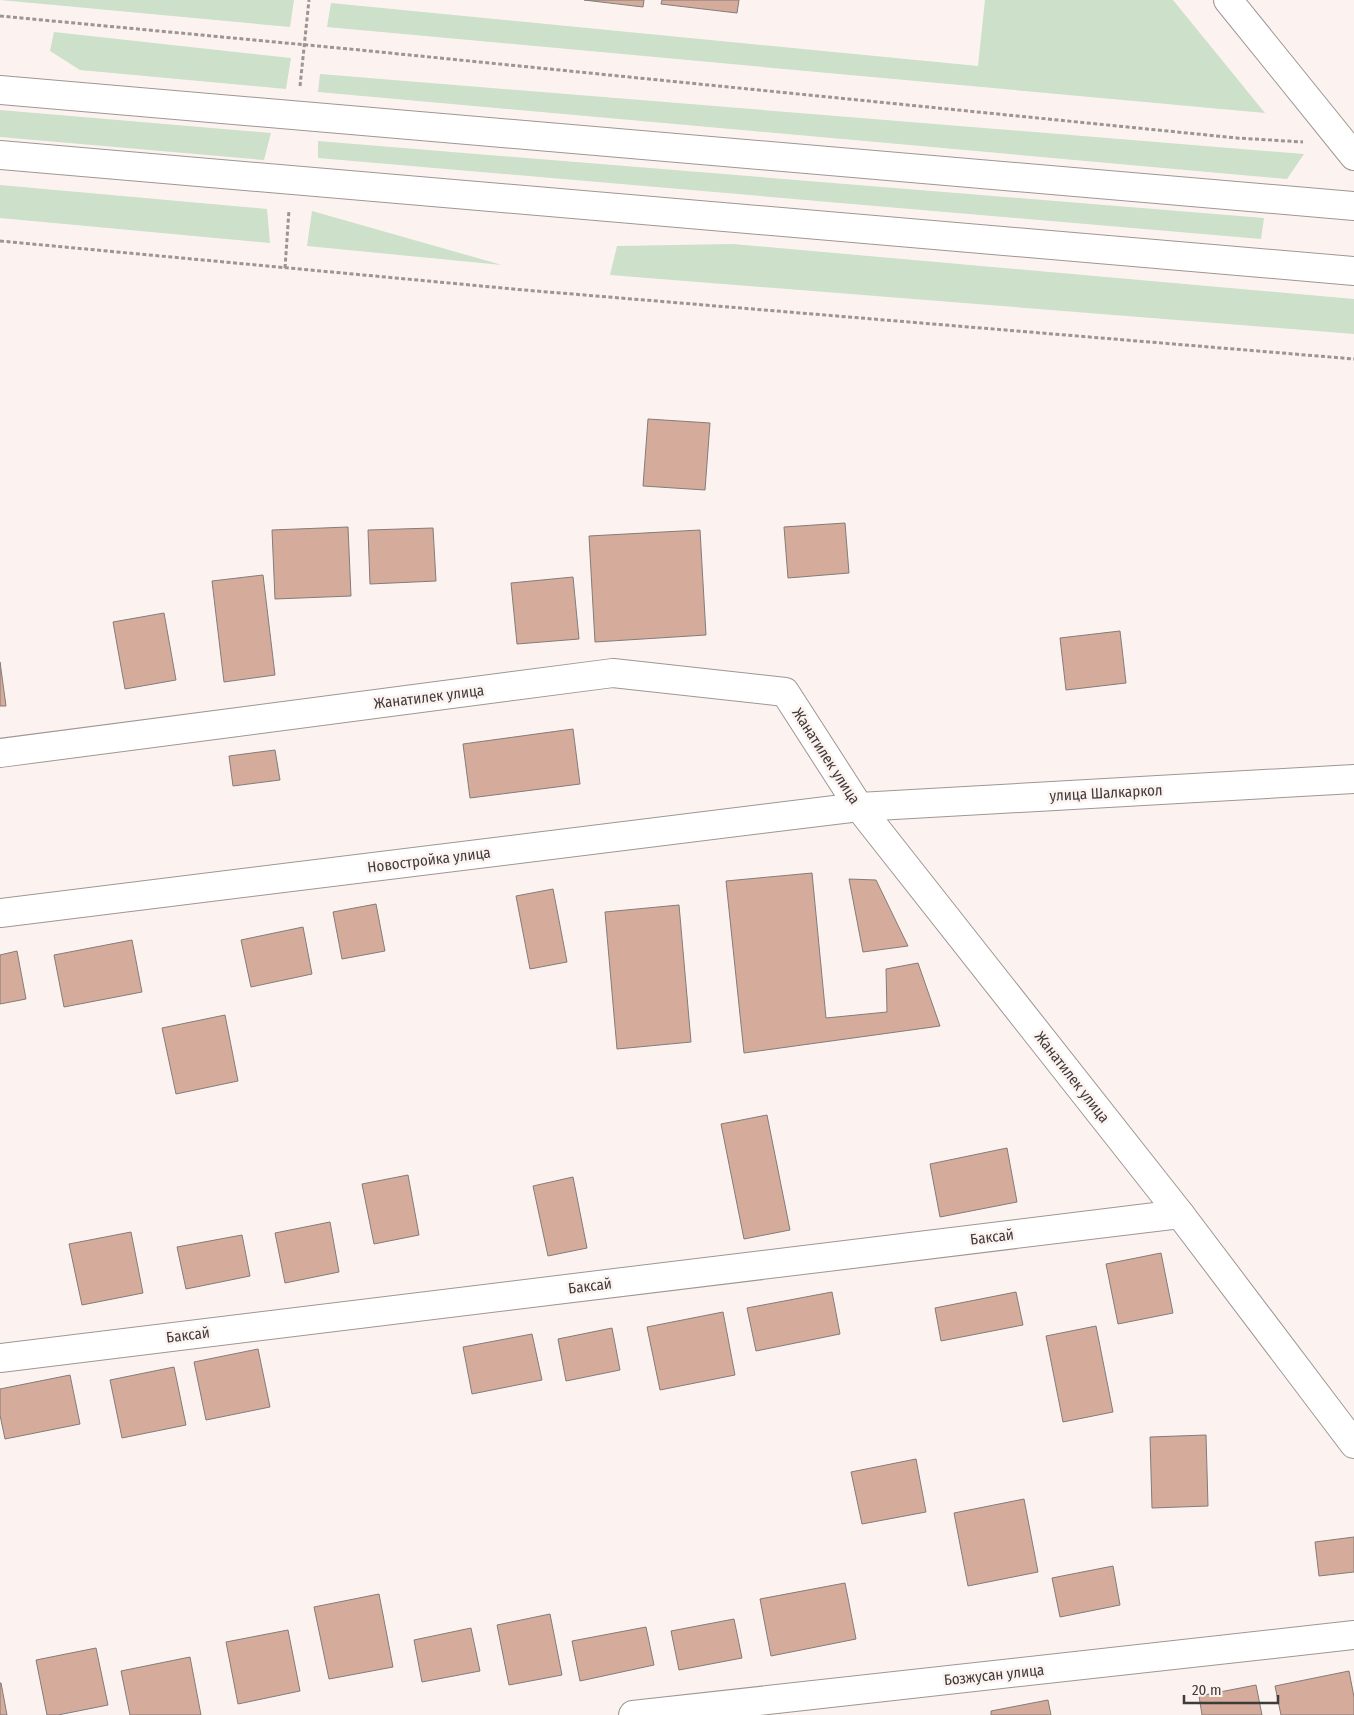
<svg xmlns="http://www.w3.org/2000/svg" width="1354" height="1715" viewBox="0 0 1354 1715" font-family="'Fira Sans Condensed',sans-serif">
<rect width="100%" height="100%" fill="#fcf3f0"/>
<g fill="#cde0ca">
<polygon points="0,0 294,0 290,27"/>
<polygon points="985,0 1173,0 1265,113 327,27 331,3 978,66"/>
<polygon points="54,32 291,58 286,89 80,70 50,51"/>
<polygon points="320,74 1304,154 1287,179 318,92"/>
<polygon points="0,110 271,133 264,160 0,137"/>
<polygon points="318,141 1264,218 1261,239 318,158"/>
<polygon points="0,185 267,209 270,243 0,218"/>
<polygon points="312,211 502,265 307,246"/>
<polygon points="733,244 1354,299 1354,334 610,275 617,246"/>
</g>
<g fill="#d5ab9b" stroke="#837c79">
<polygon points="584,0 644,0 643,7"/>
<polygon points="662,0 739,0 737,13 661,4"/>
<polygon points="648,419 710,423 705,490 643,486"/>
<polygon points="845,523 849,573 788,578 784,527"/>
<polygon points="348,527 351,596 275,599 272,530"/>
<polygon points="433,528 436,581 370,584 368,530"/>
<polygon points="700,530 706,635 595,642 589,536"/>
<polygon points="263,575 275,675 224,682 212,581"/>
<polygon points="573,577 579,639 517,644 511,583"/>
<polygon points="164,613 176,680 125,689 113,622"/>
<polygon points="1120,631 1126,683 1066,690 1060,638"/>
<polygon points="0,662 6,706 0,706"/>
<polygon points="573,729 580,784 470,798 463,744"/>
<polygon points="275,750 280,780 233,786 229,756"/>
<polygon points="812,873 826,1018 887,1012 886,969 918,963 940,1026 744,1053 726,881"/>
<polygon points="849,879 876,880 908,946 863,952"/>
<polygon points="553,889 567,962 530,969 516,896"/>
<polygon points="376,904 385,951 342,959 333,912"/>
<polygon points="679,905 691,1042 617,1049 605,912"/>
<polygon points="303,927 312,974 251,987 241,940"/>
<polygon points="132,940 142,992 64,1007 54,955"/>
<polygon points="17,951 26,999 0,1004 0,955"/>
<polygon points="225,1015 238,1081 176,1094 162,1028"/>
<polygon points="767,1115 790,1230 744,1239 721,1124"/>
<polygon points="1007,1148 1017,1202 940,1217 930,1164"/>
<polygon points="408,1175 419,1235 374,1244 362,1184"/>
<polygon points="573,1177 587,1248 548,1256 533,1186"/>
<polygon points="330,1222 339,1272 285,1283 275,1233"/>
<polygon points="131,1232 143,1293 82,1305 69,1244"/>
<polygon points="242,1235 250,1276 186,1289 177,1247"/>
<polygon points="1161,1253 1173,1313 1118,1324 1106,1264"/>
<polygon points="832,1292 840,1334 756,1351 747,1308"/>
<polygon points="1016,1292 1023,1325 941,1341 935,1308"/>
<polygon points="723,1312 735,1375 660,1390 647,1327"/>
<polygon points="1096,1326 1113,1412 1063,1422 1046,1336"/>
<polygon points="612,1328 620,1370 566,1381 558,1339"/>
<polygon points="532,1334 542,1380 472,1394 463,1347"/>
<polygon points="258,1349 270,1407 206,1420 194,1362"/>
<polygon points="174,1367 186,1425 122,1438 110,1380"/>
<polygon points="70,1375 80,1424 5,1439 0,1415 0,1389"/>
<polygon points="1206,1435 1208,1506 1152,1508 1150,1437"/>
<polygon points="916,1459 926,1512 862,1524 851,1472"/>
<polygon points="1024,1499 1038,1572 968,1586 954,1513"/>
<polygon points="1354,1537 1354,1572 1319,1576 1315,1542"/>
<polygon points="1113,1566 1120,1605 1060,1617 1052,1578"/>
<polygon points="845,1583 856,1639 771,1656 760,1599"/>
<polygon points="379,1594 393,1667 329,1679 314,1607"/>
<polygon points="550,1614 562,1675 509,1685 497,1625"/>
<polygon points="734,1619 742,1658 679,1670 671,1631"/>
<polygon points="646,1627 654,1665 580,1681 572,1641"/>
<polygon points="471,1628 480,1671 422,1682 414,1640"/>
<polygon points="288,1630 300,1691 238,1704 226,1642"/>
<polygon points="96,1648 108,1705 58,1715 47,1715 36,1660"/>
<polygon points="190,1657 201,1715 130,1715 121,1671"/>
<polygon points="1349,1671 1354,1697 1354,1715 1281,1715 1275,1686"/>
<polygon points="0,1683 1,1683 7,1715 0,1715"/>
<polygon points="1256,1685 1262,1715 1202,1715 1199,1696"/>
<polygon points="1048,1700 1051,1715 991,1715 991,1711"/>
</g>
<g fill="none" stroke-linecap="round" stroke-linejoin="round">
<g stroke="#9e9693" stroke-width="30">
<g id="minor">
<polyline points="1228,0 1354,156"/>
<polyline points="0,90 1354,206"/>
<polyline points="0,155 1354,271"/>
<polyline points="0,753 613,673 785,692 859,807 1180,1214 1354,1444"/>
<polyline points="0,913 859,807 1354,779"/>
<polyline points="0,1358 1180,1214"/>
<polyline points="633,1715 1354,1635"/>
</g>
</g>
<g stroke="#9b9593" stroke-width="3" stroke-dasharray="4 2.5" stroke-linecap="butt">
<polyline points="0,16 360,50 1237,138 1303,142"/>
<polyline points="300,86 309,0"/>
<polyline points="0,241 524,290 1354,359"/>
<polyline points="285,268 289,210"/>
</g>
<use href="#minor" stroke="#fff" stroke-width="28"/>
</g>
<g text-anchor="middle" stroke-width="5" stroke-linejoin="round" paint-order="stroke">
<g font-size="15" fill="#3f3b3a" stroke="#fcf3f0">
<text transform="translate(429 697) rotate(-7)" y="5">Жанатилек улица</text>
<text transform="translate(826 756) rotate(57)" y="5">Жанатилек улица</text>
<text transform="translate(1106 793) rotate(-3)" y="5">улица Шалкаркол</text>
<text transform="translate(429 860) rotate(-7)" y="5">Новостройка улица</text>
<text transform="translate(1072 1077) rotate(52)" y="5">Жанатилек улица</text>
<text transform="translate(992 1237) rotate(-7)" y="5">Баксай</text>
<text transform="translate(590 1286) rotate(-7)" y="5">Баксай</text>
<text transform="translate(188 1335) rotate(-7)" y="5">Баксай</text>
<text transform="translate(994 1675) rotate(-6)" y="5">Бозжусан улица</text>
</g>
</g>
<path d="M1184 1695v8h94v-8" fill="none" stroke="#3f3b3a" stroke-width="2.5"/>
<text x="1192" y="1695" font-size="15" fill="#3f3b3a" stroke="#fcf3f0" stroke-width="4" paint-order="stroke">20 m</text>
</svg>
